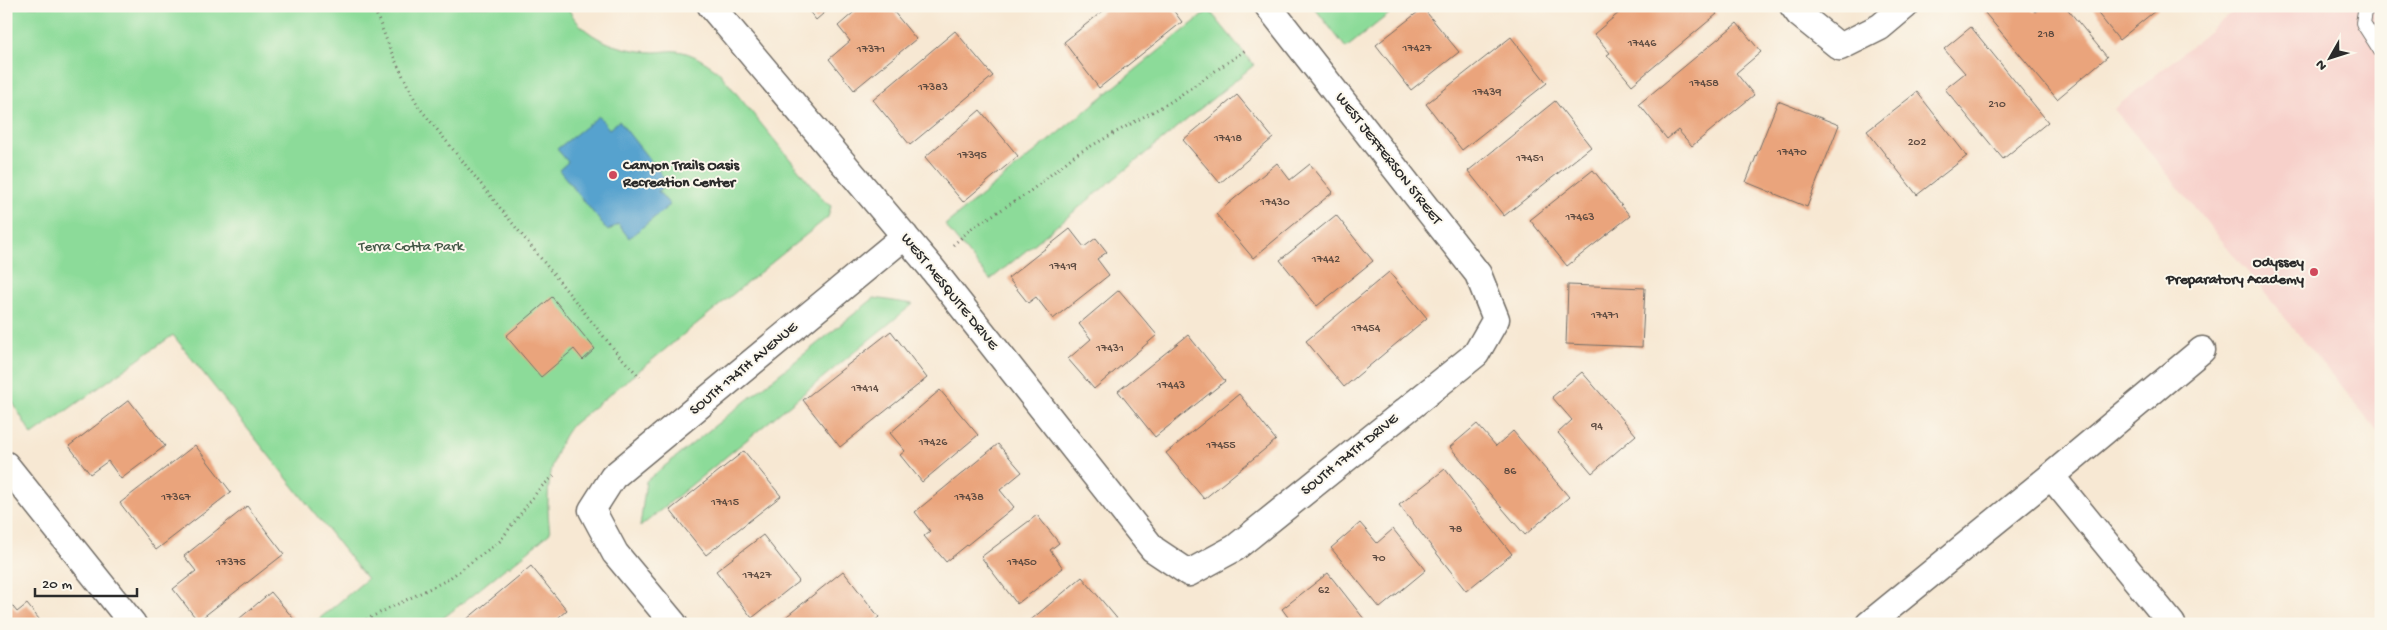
<svg xmlns="http://www.w3.org/2000/svg" width="2387" height="630" font-family="'Gochi Hand',sans-serif">
	<rect width="100%" height="100%" fill="#fbf7ec"/>
	<filter id="ink" filterUnits="userSpaceOnUse"><feTurbulence type="fractalNoise" baseFrequency=".02" numOctaves="2"/><feDisplacementMap in="SourceGraphic" scale="10" xChannelSelector="R" yChannelSelector="G"/><feConvolveMatrix kernelMatrix="1 2 1 2 8 2 1 2 1" color-interpolation-filters="sRGB"/></filter>
	<filter id="wash" filterUnits="userSpaceOnUse"><feTurbulence type="fractalNoise" baseFrequency=".0096" numOctaves="4" result="noise"/><feDisplacementMap in="SourceGraphic" scale="20" xChannelSelector="R" yChannelSelector="G"/><feGaussianBlur stdDeviation="1.12" result="paint"/><feColorMatrix in="noise" values="0 0 0 0 0 0 0 0 0 0 0 0 0 0 0 0 0 1.4 0 .05"/><feComposite in="paint" operator="in"/></filter>
	<g filter="url(#wash)">
		<rect width="100%" height="100%" fill="#f7e8d3"/>
		<!-- built -->
		<path fill="#f7d0ca" d="M2240 6H2381V435L2114 109Z"/>
		<!-- green -->
		<path fill="#8cdb99" stroke="#5c8362" d="M6 6H567C582 39 621 51 654 52 662 52 670 50 677 51 693 53 705 62 718 71L825 202 831 206 828 217 572 425C548 456 545 496 550 533L509 567 508 566 436 624H313L367 579 173 335 32 435 6 391Z
			M1313 6H1399L1346 48Z
			M1209 10 1254 65 990 280 945 225Z
			M874 298 913 304 640 527 646 481Z"/>
		<!-- water -->
		<path fill="#56a2ce" stroke="#40667c" d="M599 116 609 129 619 121 668 183 658 191 670 205 629 238 618 224 608 231 559 170 568 162 557 149Z"/>
		<g id="blocks">
			<!-- building -->
			<path fill="#eaa47b" d="M805 6H832L816 20Z
				M861 6H889L916 39 854 90 829 59 850 41 838 26Z
				M1109 6H1170L1182 22 1099 88 1064 42Z
				M1627 6H1710L1717 14 1632 85 1607 55 1610 53 1594 34Z
				M1992 6H2030L2035 12 2042 6H2065L2107 57 2057 99 1985 13Z
				M2092 6H2161L2119 40Z
				M1423 8 1459 52 1411 90 1376 45Z
				M1737 23 1761 52 1736 73 1754 95 1692 146 1678 130 1667 139 1639 104Z
				M1971 27 2048 122 2003 159 1945 89 1965 73 1944 49Z
				M955 31 993 76 910 145 873 100Z
				M1511 37 1547 83 1462 150 1426 104Z
				M1917 92 1967 156 1917 195 1867 131Z
				M1237 95 1273 138 1220 183 1183 140Z
				M1555 101 1591 147 1504 216 1468 171Z
				M1778 101 1839 125 1807 207 1746 182Z
				M980 110 1018 156 963 202 925 157Z
				M1277 163 1290 180 1310 164 1333 192 1253 258 1216 214Z
				M1593 170 1630 216 1567 266 1530 220Z
				M1336 215 1373 261 1317 306 1280 260Z
				M1070 229 1084 247 1096 238 1107 252 1097 259 1109 275 1053 319 1036 297 1028 303 1008 278Z
				M1389 272 1427 318 1344 387 1306 341Z
				M1568 285 1645 288 1642 347 1566 344Z
				M1119 290 1157 335 1094 389 1068 359 1091 339 1079 324Z
				M552 297 595 349 583 360 574 349 541 377 506 336Z
				M891 331 927 378 840 447 803 400Z
				M1188 335 1225 381 1155 437 1118 391Z
				M1582 372 1636 435 1592 473 1558 433 1572 420 1552 397Z
				M940 390 978 435 922 482 900 455 905 451 890 433Z
				M1239 394 1276 440 1204 499 1166 453Z
				M129 400 165 446 121 479 108 461 90 474 69 446Z
				M1477 424 1496 446 1513 431 1569 497 1525 535 1450 447Z
				M998 444 1022 472 1000 490 1014 507 946 562 924 536 930 531 915 512Z
				M195 445 231 492 156 550 120 503Z
				M744 451 781 496 706 555 670 510Z
				M1445 469 1512 554 1466 591 1399 505Z
				M247 506 284 554 198 621 173 589 196 571 184 556Z
				M1037 515 1059 543 1050 550 1063 568 1017 604 981 557Z
				M1360 523 1377 543 1393 529 1426 570 1380 608 1331 548Z
				M763 535 799 581 752 618 716 571Z
				M531 566 567 610 551 624H461Z
				M843 571 879 617 871 624H777Z
				M1328 573 1368 624H1293L1282 609Z
				M1082 577 1120 622 1026 624Z
				M271 592 298 624H233Z
				M6 598 17 612 27 604 43 624H6Z"/>
		</g>
	</g>
	<g filter="url(#ink)">
		<use href="#blocks" fill-opacity="0" stroke="#726d66" stroke-width="1"/>
		<g fill="none" stroke-linecap="round" stroke-linejoin="round">
			<!-- service casing -->
			<g stroke="#726d66" stroke-width="16">
				<path id="service" d="M2366 6 2363 23 2381 51"/>
			</g>
			<!-- minor casing -->
			<g stroke="#726d66" stroke-width="29">
				<path id="minor" d="M711 6 930 266 1153 549 1189 573 1235 548 1476 354 1496 319 1478 274 1268 6
					M1793 6 1799 14 1840 47 1880 27 1905 6
					M6 465 133 624
					M674 624 615 553 592 510 613 477 905 236
					M1869 624 2051 476
					M2172 624 2051 476 2202 350"/>
			</g>
			<!-- path -->
			<path stroke="#726d66" stroke-width="3" stroke-dasharray="1 4" stroke-linecap="butt" d="M373 6 393 56 418 106 617 353 640 377
				M953 245 972 228 1028 193 1075 155 1172 101 1247 49
				M357 624 447 580 500 541 540 488 555 475"/>
			<!-- service -->
			<use href="#service" stroke="#fff" stroke-width="14"/>
			<!-- minor -->
			<use href="#minor" stroke="#fff" stroke-width="26"/>
		</g>
	</g>
	<!-- markers -->
	<g fill="#d1495b" stroke="#fbf7ec" stroke-width="2">
		<circle cx="613" cy="175" r="5"/>
		<circle cx="2314" cy="272" r="5"/>
	</g>
	<g text-anchor="middle" dominant-baseline="central" stroke-width="4" stroke-linejoin="round" paint-order="stroke">
		<!-- number labels -->
		<g font-size="12" fill="#5b493f">
			<text x="2046" y="35">218</text>
			<text x="1642" y="44">17446</text>
			<text x="1417" y="49">17427</text>
			<text x="871" y="50">17371</text>
			<text x="1704" y="84">17458</text>
			<text x="933" y="88">17383</text>
			<text x="1487" y="93">17439</text>
			<text x="1997" y="105">210</text>
			<text x="1228" y="139">17418</text>
			<text x="1917" y="143">202</text>
			<text x="1792" y="153">17470</text>
			<text x="972" y="156">17395</text>
			<text x="1530" y="159">17451</text>
			<text x="1275" y="203">17430</text>
			<text x="1580" y="218">17463</text>
			<text x="1326" y="260">17442</text>
			<text x="1063" y="267">17419</text>
			<text x="1605" y="316">17471</text>
			<text x="1366" y="329">17454</text>
			<text x="1110" y="349">17431</text>
			<text x="1171" y="386">17443</text>
			<text x="865" y="389">17414</text>
			<text x="1597" y="427">94</text>
			<text x="933" y="443">17426</text>
			<text x="1221" y="446">17455</text>
			<text x="1510" y="472">86</text>
			<text x="176" y="498">17367</text>
			<text x="969" y="498">17438</text>
			<text x="725" y="503">17415</text>
			<text x="1456" y="530">78</text>
			<text x="1379" y="559">70</text>
			<text x="231" y="563">17375</text>
			<text x="1022" y="563">17450</text>
			<text x="757" y="576">17427</text>
			<text x="1324" y="591">62</text>
		</g>
		<!-- street labels -->
		<g font-size="15" fill="#2b2b2b" stroke="#fbf7ec">
			<text transform="translate(1388 159) rotate(52)">WEST JEFFERSON STREET</text>
			<text transform="translate(949 292) rotate(51)">WEST MESQUITE DRIVE</text>
			<text transform="translate(744 369) rotate(-40)">SOUTH 174TH AVENUE</text>
			<text transform="translate(1350 455) rotate(-39)">SOUTH 174TH DRIVE</text>
		</g>
		<!-- poi labels -->
		<g font-size="15" font-weight="bold" fill="#2b2b2b" stroke="#fbf7ec" text-anchor="start">
			<text x="623" y="166">Canyon Trails Oasis<tspan x="623" dy="17">Recreation Center</tspan></text>
			<text x="2304" y="263" text-anchor="end">Odyssey<tspan x="2304" dy="17">Preparatory Academy</tspan></text>
		</g>
		<!-- park labels -->
		<g font-size="15" fill="#435746" stroke="#fbf7ec">
			<text x="411" y="247">Terra Cotta Park</text>
		</g>
	</g>
	<!-- margin -->
	<rect width="2387" height="630" fill="none" stroke="#fbf7ec" stroke-width="25"/>
	<!-- north arrow -->
	<g transform="translate(2330 58) rotate(231)" stroke="#fbf7ec" stroke-width="4" paint-order="stroke">
	<path d="M0-4L9 19L0 12L-9 19Z" fill="#2b2b2b"/>
	<text y="-8" font-size="14" font-weight="bold" text-anchor="middle" fill="#2b2b2b">N</text>
	</g>
	<!-- scale -->
	<path d="M35 588v8h102v-8" fill="none" stroke="#2b2b2b" stroke-width="2.5"/>
	<text x="42" y="588" font-size="15" fill="#2b2b2b" stroke="#fbf7ec" stroke-width="4" paint-order="stroke">20 m</text>
</svg>
